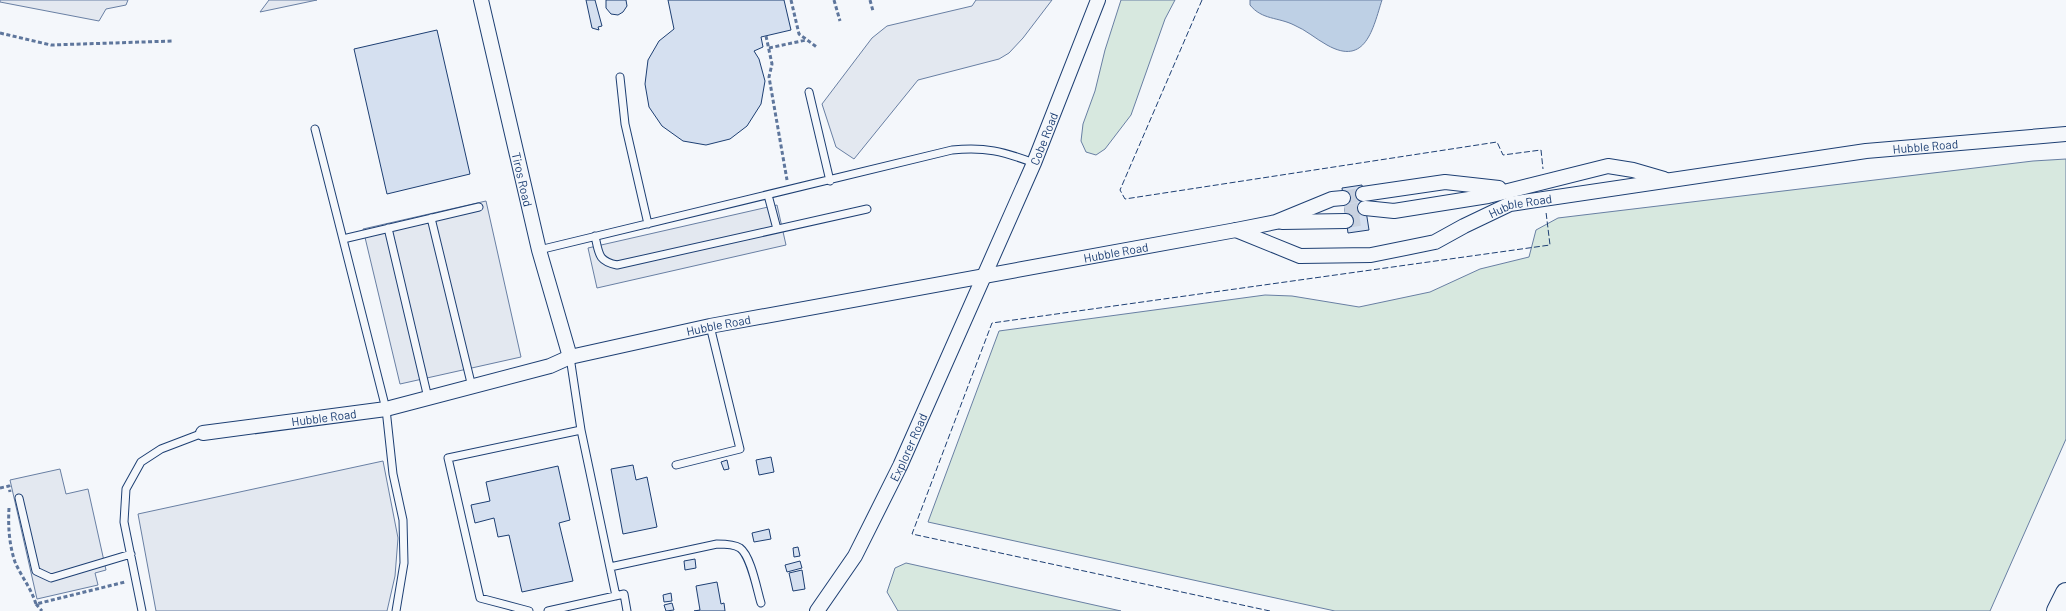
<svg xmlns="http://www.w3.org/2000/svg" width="2066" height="611" font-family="Barlow,sans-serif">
	<rect width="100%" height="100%" fill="#f4f7fb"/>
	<!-- green -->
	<path fill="#d7e8df" stroke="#687fa3" d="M1121 0H1175L1165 19 1131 115 1105 149 1096 155 1086 152 1081 141 1083 124 1095 91 1105 50Z
		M2066 159V439L1990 611H1335L928 522 999 331 1265 295 1292 296 1359 307 1430 292 1480 269 1529 257 1536 230 1558 218 2033 161Z
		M906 563 1121 611H898L887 592 895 568Z"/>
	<!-- parking -->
	<path fill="#e3e8f0" stroke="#687fa3" d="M0 0H128L126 5 106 9 99 21 0 2Z
		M269 0H317L260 12Z
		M976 0H1052L1023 38 1009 53 999 59 918 80 854 159 836 147 822 104 872 38 887 26 972 6Z
		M486 201 521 357 400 384 363 229Z
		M777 205 786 245 597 288 588 248Z
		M383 461 398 538 395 576 387 611H156L138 514Z
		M60 469 66 494 88 489 106 570 95 573 98 585 37 599 10 480Z"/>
	<!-- water -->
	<path fill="#bed0e5" stroke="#687fa3" d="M1250 0H1382C1373 28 1366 67 1327 45 1316 39 1306 30 1294 25 1278 17 1262 20 1250 5Z"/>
	<!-- building -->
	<path fill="#d5e0f0" stroke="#1d3f73" d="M586 0H595L602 26 598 27 599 30 592 28Z
		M606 0H626L627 6 623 12 618 15 611 14 606 8Z
		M668 0H784L791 30 761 37 763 47 754 51 759 59 765 81 761 104 747 126 730 139 706 145 683 141 662 126 649 107 645 84 648 60 659 41 674 29Z
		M437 30 470 174 387 194 354 49Z
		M1362 185 1369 230 1348 233 1342 188Z
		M771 457 774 472 759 475 756 460Z
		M727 460 729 469 724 470 721 462Z
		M633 465 636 480 647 477 657 527 623 534 611 469Z
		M558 466 570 520 559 523 573 581 522 592 509 535 498 537 494 518 475 523 471 505 490 501 486 482Z
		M769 529 771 539 754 542 752 533Z
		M798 547 800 556 794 557 793 548Z
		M695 559 696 568 685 570 684 561Z
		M800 561 802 568 787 572 785 565Z
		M802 570 805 589 793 591 789 573Z
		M717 582 721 604 724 603 725 611H694L700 610 696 586Z
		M671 593 672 601 664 602 663 595Z
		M672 603 674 610 666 611 664 605Z"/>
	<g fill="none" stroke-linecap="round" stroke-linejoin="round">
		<!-- street-tunnel -->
		<path stroke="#c9d2e0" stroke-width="14" stroke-dasharray="14 7" stroke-linecap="butt" d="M1343 198 1363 194
			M1345 212 1365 208
			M1346 221 1366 218"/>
		<!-- lane casing -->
		<g stroke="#1d3f73" stroke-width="9">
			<path id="lane" d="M620 77 625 124 648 224
				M809 92 830 181
				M315 129 386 409 393 474 403 520 404 563 396 611
				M768 195 777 229
				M431 218 472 387
				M388 228 428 398
				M595 236C599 254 598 261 617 265L867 209
				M343 239 479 207
				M539 250 952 150C986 147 1002 151 1034 163
				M570 357 581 430 616 596
				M676 465 740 449 710 326
				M19 498 36 571 51 578 131 554
				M610 567 717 544C724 544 734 544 740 548 751 556 757 590 761 603
				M142 611 124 522 126 489 141 462 161 449 203 433
				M529 611 480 598 448 458 581 430
				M548 611 624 594 627 611"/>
		</g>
		<!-- street casing -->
		<g stroke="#1d3f73" stroke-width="16">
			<g id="street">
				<path id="s1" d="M481 0 539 250 570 357"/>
				<path d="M1363 194 1445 182 1499 188"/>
				<path d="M1365 208 1394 211 1488 196 1608 166 1633 170 1664 179"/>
				<path d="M1282 222 1346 221"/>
				<path id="s2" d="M1236 230 1300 256 1371 255 1435 242 1464 226 1510 204 1866 151 2066 134"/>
				<path id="s3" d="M203 433 386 409 550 366 570 357 710 326 1236 230 1276 222 1332 199 1343 198"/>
				<path id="s4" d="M817 611 855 556 900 466 1034 163 1098 0"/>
			</g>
		</g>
		<!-- secondary casing -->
		<g stroke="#1d3f73" stroke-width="22">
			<path id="secondary" d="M2057 611 2066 593"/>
		</g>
		<!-- path -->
		<path stroke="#5e769c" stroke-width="3" stroke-dasharray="4 2.5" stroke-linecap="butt" d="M791 0 799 34 818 48
			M834 0 840 21
			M870 0 873 11
			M0 33 51 45 173 41
			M766 36 772 64 769 77 787 180
			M769 48 806 40
			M0 488 9 486 10 492
			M9 508C8 526 9 544 15 562 21 576 31 588 36 604L125 582
			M36 604 42 611"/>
		<!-- lane -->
		<use href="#lane" stroke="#f4f7fb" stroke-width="7"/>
		<!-- street -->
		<use href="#street" stroke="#f4f7fb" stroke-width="14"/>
		<!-- secondary -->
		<use href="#secondary" stroke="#f4f7fb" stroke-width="20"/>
		<!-- fence -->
		<path stroke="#1d3f73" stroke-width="1" stroke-dasharray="6 2.5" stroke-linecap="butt" d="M1202 0 1120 190 1125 199 1497 142 1503 155 1541 150 1543 169
			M1270 611 912 534 992 323 1550 245 1546 212"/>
	</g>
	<g text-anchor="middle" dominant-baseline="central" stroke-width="4" stroke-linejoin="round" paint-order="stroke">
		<!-- street labels -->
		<g font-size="12" fill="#1d3f73" stroke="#f4f7fb">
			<text stroke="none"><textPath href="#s4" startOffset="525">Cobe Road</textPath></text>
			<text stroke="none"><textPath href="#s2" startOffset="709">Hubble Road</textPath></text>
			<text stroke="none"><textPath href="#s1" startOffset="184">Tiros Road</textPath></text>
			<text stroke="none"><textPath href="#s2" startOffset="299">Hubble Road</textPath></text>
			<text stroke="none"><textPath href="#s3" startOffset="932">Hubble Road</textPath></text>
			<text stroke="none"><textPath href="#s3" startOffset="528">Hubble Road</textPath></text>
			<text stroke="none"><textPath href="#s3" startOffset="122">Hubble Road</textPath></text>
			<text stroke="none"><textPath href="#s4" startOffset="188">Explorer Road</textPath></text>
		</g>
	</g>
</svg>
